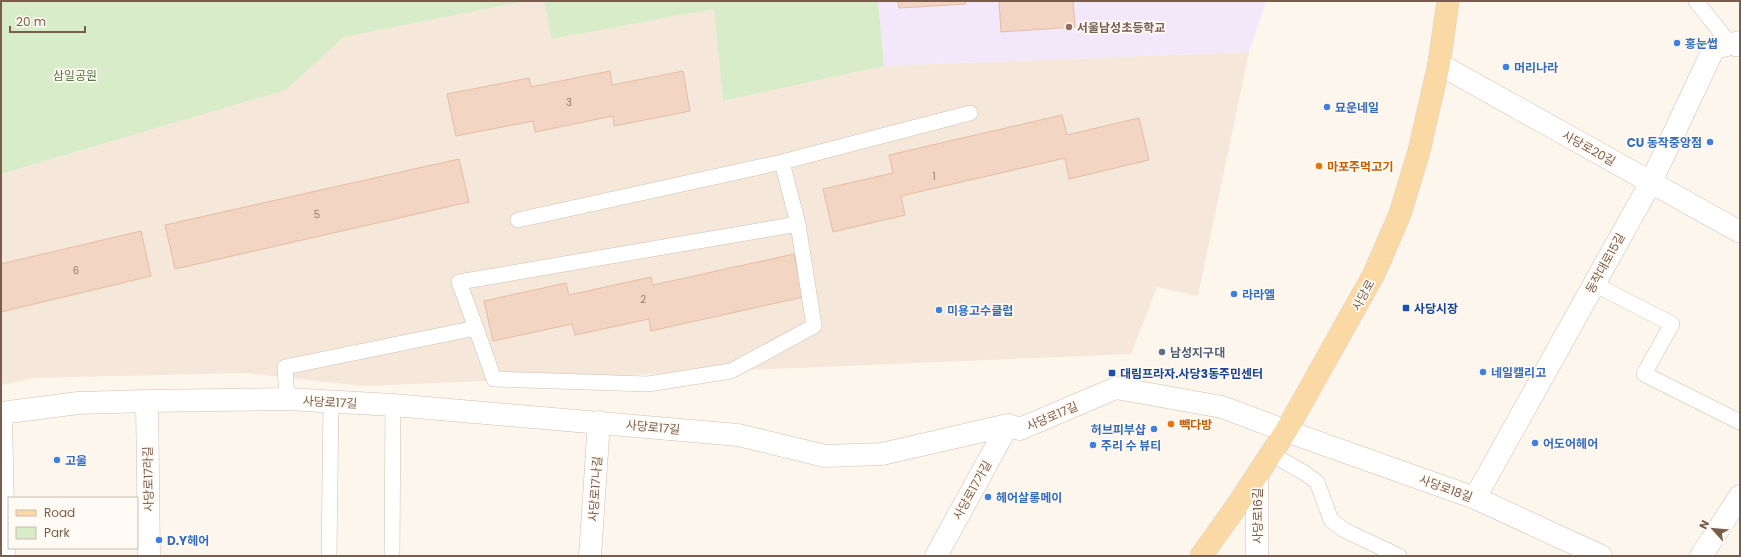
<svg xmlns="http://www.w3.org/2000/svg" width="1741" height="557" font-family="Poppins,'Noto Sans KR',sans-serif">
	<rect width="100%" height="100%" fill="#fdf6ec"/>
	<!-- residential -->
	<path fill="#f5e8da" d="M526 1H544L553 39 714 9 723 101 884 66 1249 52 1198 296 1157 287 1131 354 363 386 245 373 34 378 1 385V174L286 90 344 37Z"/>
	<!-- education -->
	<path fill="#f3e8fa" d="M878 1H1266L1249 52 884 66Z"/>
	<!-- green -->
	<path fill="#d8ecc9" d="M1 1H526L344 37 286 90 1 174Z
		M544 1H878L884 66 723 101 714 9 552 39Z"/>
	<!-- building -->
	<path fill="#f3d5c3" stroke="#e6bba3" d="M898 1H965L966 4 899 8Z
		M999 1H1073L1075 27 1001 32Z
		M610 71 612 85 683 71 690 111 614 126 613 116 535 132 533 121 456 136 447 94 529 78 531 87Z
		M1062 115 1067 135 1139 118 1149 160 1069 179 1065 158 901 196 905 215 833 232 823 189 893 173 889 155Z
		M459 159 469 202 175 269 165 225Z
		M141 231 151 276 1 312V264Z
		M794 254 803 297 651 331 649 319 575 335 572 324 493 341 484 301 566 283 569 295 651 277 653 285Z"/>
	<g fill="none" stroke-linecap="round" stroke-linejoin="round">
		<!-- lane casing -->
		<g stroke="#d1beb0" stroke-width="16">
			<path id="lane" d="M1696 1 1730 44 1736 49
				M782 162 970 113
				M518 220 782 162 798 224
				M1594 284 1672 324 1644 374 1740 422
				M287 399 285 367 476 328 494 379 648 384 731 371 814 326 798 224 459 282 476 328
				M1271 454 1303 472 1317 482 1331 520 1344 530 1399 556
				M329 556 331 403
				M392 556 393 405"/>
		</g>
		<!-- street casing -->
		<g stroke="#d1beb0" stroke-width="23">
			<path id="street" d="M1439 64 1740 232
				M147 401 149 556
				M1 413 78 403 147 401 287 399 393 405 738 435 825 456 882 454 1008 425 1020 429 1116 388 1222 407 1286 431 1475 498 1601 556
				M1 416 4 556
				M1475 498 1651 182 1714 48 1740 42
				M590 556 599 422
				M936 556 1008 425
				M1257 556V476
				M1701 556 1740 496"/>
		</g>
		<!-- primary casing -->
		<g stroke="#dad1cd" stroke-width="23">
			<path id="primary" d="M1201 556 1236 507 1286 431 1374 274 1400 214 1419 151 1439 64 1448 1"/>
		</g>
		<!-- lane -->
		<use href="#lane" stroke="#fff" stroke-width="15"/>
		<!-- street -->
		<use href="#street" stroke="#fff" stroke-width="22"/>
		<!-- primary -->
		<use href="#primary" stroke="#fbd9a5" stroke-width="22"/>
	</g>
	<!-- markers -->
	<circle fill="#8d6e63" stroke="#fffaf3" stroke-width="1.5" cx="1069" cy="27" r="4"/>
	<g fill="#3f7fe0" stroke="#fffaf3" stroke-width="1.5">
		<circle cx="1677" cy="43" r="4"/>
		<circle cx="1506" cy="67" r="4"/>
		<circle cx="1327" cy="107" r="4"/>
		<circle cx="1710" cy="142" r="4"/>
		<circle cx="1234" cy="294" r="4"/>
		<circle cx="939" cy="310" r="4"/>
		<circle cx="1483" cy="372" r="4"/>
		<circle cx="1154" cy="429" r="4"/>
		<circle cx="1535" cy="443" r="4"/>
		<circle cx="1093" cy="445" r="4"/>
		<circle cx="57" cy="460" r="4"/>
		<circle cx="988" cy="497" r="4"/>
		<circle cx="159" cy="540" r="4"/>
	</g>
	<g fill="#e8710a" stroke="#fffaf3" stroke-width="1.5">
		<circle cx="1319" cy="166" r="4"/>
		<circle cx="1171" cy="424" r="4"/>
	</g>
	<g fill="#1a4fb4" stroke="#fffaf3" stroke-width="1.5">
		<rect x="1402" y="304" width="8" height="8" rx="2"/>
		<rect x="1108" y="369" width="8" height="8" rx="2"/>
	</g>
	<circle fill="#5c6f8a" stroke="#fffaf3" stroke-width="1.5" cx="1162" cy="352" r="4"/>
	<g text-anchor="middle" dominant-baseline="central" stroke-width="3.5" stroke-linejoin="round" paint-order="stroke">
		<!-- number labels -->
		<g font-size="10" fill="#987a6a">
			<text x="569" y="102">3</text>
			<text x="934" y="176">1</text>
			<text x="317" y="214">5</text>
			<text x="76" y="270">6</text>
			<text x="643" y="299">2</text>
		</g>
		<!-- education labels -->
		<g font-size="12" font-weight="bold" fill="#785e54" stroke="#fffaf3" text-anchor="start">
			<text x="1077" y="27">서울남성초등학교</text>
		</g>
		<!-- shop labels -->
		<g font-size="12" font-weight="bold" fill="#366cbe" stroke="#fffaf3" text-anchor="start">
			<text x="1685" y="43">홍눈썹</text>
			<text x="1514" y="67">머리나라</text>
			<text x="1335" y="107">묘운네일</text>
			<text x="1702" y="142" text-anchor="end">CU 동작중앙점</text>
			<text x="1242" y="294">라라엘</text>
			<text x="947" y="310">미용고수클럽</text>
			<text x="1491" y="372">네일캘리고</text>
			<text x="1146" y="429" text-anchor="end">허브피부샵</text>
			<text x="1543" y="443">어도어헤어</text>
			<text x="1101" y="445">주리 수 뷰티</text>
			<text x="65" y="460">고울</text>
			<text x="996" y="497">헤어살롱메이</text>
			<text x="167" y="540">D.Y헤어</text>
		</g>
		<!-- park labels -->
		<g font-size="12" fill="#537a41" stroke="#fffaf3">
			<text x="75" y="75">삼일공원</text>
		</g>
		<!-- street labels -->
		<g font-size="12" fill="#7a5c4d" stroke="#fffaf3">
			<text transform="translate(1589 148) rotate(29)">사당로20길</text>
			<text transform="translate(1605 263) rotate(-61)">동작대로15길</text>
			<text transform="translate(1363 295) rotate(-61)">사당로</text>
			<text transform="translate(330 402) rotate(3)">사당로17길</text>
			<text transform="translate(1052 416) rotate(-23)">사당로17길</text>
			<text transform="translate(653 427) rotate(5)">사당로17길</text>
			<text transform="translate(148 479) rotate(-91)">사당로17라길</text>
			<text transform="translate(1446 488) rotate(20)">사당로18길</text>
			<text transform="translate(595 489) rotate(-86)">사당로17나길</text>
			<text transform="translate(972 490) rotate(-61)">사당로17가길</text>
			<text transform="translate(1257 516) rotate(-90)">사당로16길</text>
		</g>
		<!-- food labels -->
		<g font-size="12" font-weight="bold" fill="#c56008" stroke="#fffaf3" text-anchor="start">
			<text x="1327" y="166">마포주먹고기</text>
			<text x="1179" y="424">빽다방</text>
		</g>
		<!-- transit labels -->
		<g font-size="12" font-weight="bold" fill="#164399" stroke="#fffaf3" text-anchor="start">
			<text x="1414" y="308">사당시장</text>
			<text x="1120" y="373">대림프라자.사당3동주민센터</text>
		</g>
		<!-- service labels -->
		<g font-size="12" font-weight="bold" fill="#4e5e75" stroke="#fffaf3" text-anchor="start">
			<text x="1170" y="352">남성지구대</text>
		</g>
	</g>
	<!-- border -->
	<rect width="1741" height="557" fill="none" stroke="#7a5c4d" stroke-width="4"/>
	<!-- legend -->
	<rect x="8" y="497" width="130" height="52" fill="#fffaf3" stroke="#cabbb1"/>
	<rect x="16" y="510" width="20" height="6" fill="#fbd9a5" stroke="#cabbb1"/>
	<text x="44" y="517" font-size="12" fill="#7a5c4d">Road</text>
	<rect x="16" y="527" width="20" height="12" fill="#d8ecc9" stroke="#cabbb1"/>
	<text x="44" y="537" font-size="12" fill="#7a5c4d">Park</text>
	<!-- north arrow -->
	<g transform="translate(1713 529) rotate(297)" stroke="#fffaf3" stroke-width="3" paint-order="stroke">
	<path d="M0-3L7 15L0 10L-7 15Z" fill="#7a5c4d"/>
	<text y="-6" font-size="11" font-weight="bold" text-anchor="middle" fill="#7a5c4d">N</text>
	</g>
	<!-- scale -->
	<path d="M10 26v6h75v-6" fill="none" stroke="#7a5c4d" stroke-width="2"/>
	<text x="16" y="26" font-size="12" fill="#7a5c4d" stroke="#fffaf3" stroke-width="3" paint-order="stroke">20 m</text>
</svg>
